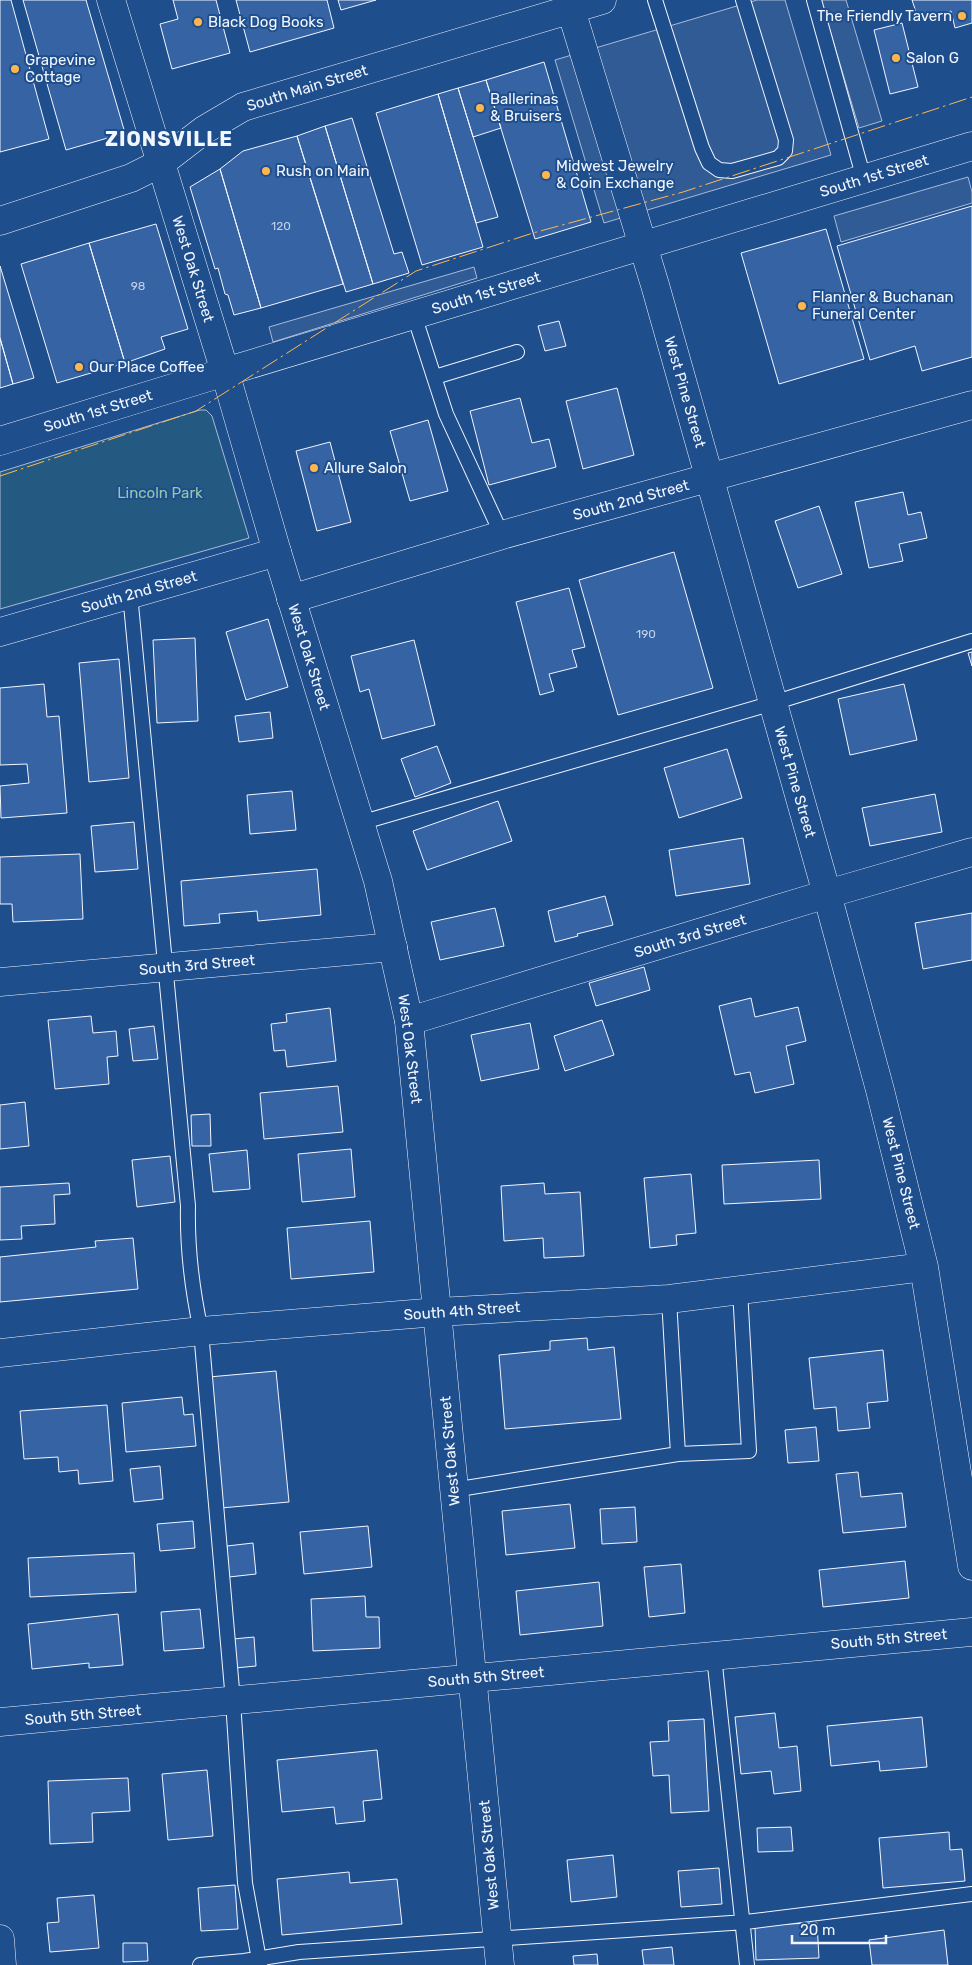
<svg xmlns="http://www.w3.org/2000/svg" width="972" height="1965" font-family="Rubik,sans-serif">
	<rect width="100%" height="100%" fill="#1f4e8c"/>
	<!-- green -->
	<path fill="#245a82" stroke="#a8bbd7" d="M200 410H206L212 416 249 538 0 609V472Z"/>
	<!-- parking -->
	<path fill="#305b95" stroke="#a8bbd7" d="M757 0H785L831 155 604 223 555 60Z
		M821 0H846L882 121 859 128Z
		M968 177 972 192V203L841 242 834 216Z
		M474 267 477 278 273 342 269 327Z"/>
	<!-- building -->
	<path fill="#3563a3" stroke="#f2f6ff" d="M0 0H11L49 139 0 152Z
		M23 0H86L125 133 66 150Z
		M173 0H216L230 53 172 69 160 24 178 19Z
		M236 0H327L334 28 250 52Z
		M338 0H376L341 10Z
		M912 0H972V23L955 28 951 11 919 21Z
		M902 23 918 87 890 94 874 30Z
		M544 62 591 222 535 239 486 80Z
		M486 80 501 128 473 137 458 88Z
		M458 88 498 217 476 223 438 94Z
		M438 94 483 247 422 265 376 113Z
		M352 118 394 254 402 252 409 273 373 284 325 126Z
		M325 126 373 284 346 292 297 136Z
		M297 136 343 284 261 308 220 169 243 151Z
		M220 169 261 308 234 315 228 295 225 294 218 268 215 269 190 187Z
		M972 206V357L922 371 915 346 870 360 837 246Z
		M156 224 188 329 161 337 165 349 125 363 89 243Z
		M826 229 864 359 779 384 741 253Z
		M89 243 125 363 57 383 21 264Z
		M0 266 34 378 13 384 0 338Z
		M559 321 566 346 545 351 538 326Z
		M0 338 13 384 0 388Z
		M617 388 634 455 583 469 566 401Z
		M520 398 532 443 549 439 556 467 489 485 470 411Z
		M428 420 448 491 410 501 390 431Z
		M330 442 351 522 317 531 296 451Z
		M903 492 908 515 921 512 927 538 899 544 903 561 869 568 855 502Z
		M819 506 842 574 798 588 775 521Z
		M674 552 713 688 618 715 579 580Z
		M569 588 585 647 572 650 577 667 549 674 554 691 540 695 516 602Z
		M268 619 288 687 246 700 226 632Z
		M195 638 198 721 157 723 153 640Z
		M414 640 435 725 382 739 369 689 360 692 351 656Z
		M972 652V666L968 653Z
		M119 659 129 778 89 782 79 663Z
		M44 684 47 717 59 716 67 813 1 818 0 786 29 783 27 764 0 765V688Z
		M904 684 917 740 850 755 838 699Z
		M270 712 273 738 239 742 235 716Z
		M437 746 451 783 415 797 401 759Z
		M727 749 742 798 679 818 664 768Z
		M292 791 296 830 250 834 247 795Z
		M935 794 942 832 870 846 862 808Z
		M498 801 512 841 427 870 413 831Z
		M134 822 138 869 95 872 91 826Z
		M743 838 750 884 676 896 669 850Z
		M80 854 83 919 13 922 12 904H0V857Z
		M317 869 321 915 258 921 257 911 219 914 220 923 184 926 181 881Z
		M605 896 613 925 577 934 578 936 555 942 548 911Z
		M495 908 504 946 440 960 431 922Z
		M972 913V960L923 969 915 923Z
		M644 967 650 990 596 1006 589 983Z
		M751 998 755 1017 798 1007 806 1041 786 1046 794 1084 755 1093 750 1072 735 1075 719 1006Z
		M330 1008 336 1061 287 1067 285 1050 274 1051 271 1024 287 1022 286 1014Z
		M91 1016 93 1033 116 1031 118 1056 107 1057 109 1084 55 1089 48 1020Z
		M602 1020 614 1055 565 1071 554 1036Z
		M530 1023 539 1069 481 1081 471 1035Z
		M154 1026 158 1059 133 1061 129 1029Z
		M338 1086 343 1132 264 1139 260 1093Z
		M25 1102 29 1146 0 1149V1105Z
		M210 1114 211 1146H192L191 1115Z
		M351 1149 355 1197 302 1202 298 1154Z
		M247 1150 250 1189 213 1192 209 1154Z
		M170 1156 175 1202 137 1207 132 1160Z
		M819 1160 821 1199 724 1204 722 1165Z
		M691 1174 696 1233 676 1235 677 1245 650 1248 644 1178Z
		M69 1183 70 1194 54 1195 55 1224 21 1226 22 1239 0 1240V1187Z
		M544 1183 545 1194 580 1192 584 1256 544 1258 543 1238 504 1241 501 1186Z
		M370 1221 374 1272 291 1279 287 1228Z
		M133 1238 138 1289 0 1302V1257L96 1247 95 1241Z
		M587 1338 588 1350 614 1347 621 1419 505 1429 499 1355 550 1350V1341Z
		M883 1350 888 1401 867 1403 870 1428 838 1431 836 1407 814 1409 809 1358Z
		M276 1371 289 1502 221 1508 209 1377Z
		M182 1397 184 1415 193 1414 196 1446 126 1452 122 1403Z
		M107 1405 113 1481 79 1484 78 1470 59 1472 58 1457 24 1459 20 1411Z
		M816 1427 819 1461 788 1463 785 1430Z
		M160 1466 163 1499 134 1502 130 1469Z
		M858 1472 861 1497 902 1493 906 1527 843 1533 836 1474Z
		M570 1504 575 1548 506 1555 502 1511Z
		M635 1507 637 1542 602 1544 600 1509Z
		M193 1521 195 1548 160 1551 157 1524Z
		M368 1526 372 1567 304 1574 300 1532Z
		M253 1543 256 1574 229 1577 227 1546Z
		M134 1553 136 1592 30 1597 28 1558Z
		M905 1561 909 1598 823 1607 819 1570Z
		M681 1564 685 1613 649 1617 644 1567Z
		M599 1582 603 1626 520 1635 516 1591Z
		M365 1596 366 1617H379L380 1648 313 1651 311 1599Z
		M200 1609 204 1648 164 1651 161 1612Z
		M118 1614 123 1665 89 1668V1663L32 1669 28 1624Z
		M254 1637 256 1666 235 1668 233 1639Z
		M775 1713 779 1748 797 1746 801 1791 774 1794 771 1771 741 1774 735 1717Z
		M922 1717 927 1767 880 1771 879 1761 831 1766 827 1726Z
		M704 1719 709 1811 671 1813 669 1775 653 1776 650 1742 669 1741 668 1721Z
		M377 1750 382 1799 363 1801 365 1821 336 1824 334 1807 282 1812 277 1760Z
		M207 1770 213 1836 168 1840 162 1774Z
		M128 1778 130 1811 92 1813 93 1842 50 1844 48 1781Z
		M791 1827 793 1851 758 1852 757 1828Z
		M949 1832 950 1850 962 1849 965 1881 883 1888 879 1838Z
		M613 1855 617 1897 571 1902 567 1860Z
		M719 1868 722 1904 681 1907 678 1871Z
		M349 1872 350 1883 397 1879 402 1924 282 1935 277 1879Z
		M235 1885 238 1929 201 1931 198 1888Z
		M94 1895 99 1948 50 1952 47 1923 59 1922 57 1898Z
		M817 1923 819 1958 756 1960 755 1925Z
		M944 1930 948 1965H872L869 1940Z
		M123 1943H147L148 1961 123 1962Z
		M672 1947 674 1965H644L642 1950Z
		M597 1954 598 1965H574L573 1956Z"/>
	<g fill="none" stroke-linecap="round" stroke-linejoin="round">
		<!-- service casing -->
		<g stroke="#f2f6ff" stroke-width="16">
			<path id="service" d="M655 0 702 148 709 163 719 170 732 171 778 158 785 151 786 140 743 0
				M814 0 864 179
				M414 315 446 414 502 535
				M435 377 517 352
				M130 594 188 1206C187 1248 192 1289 201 1331L233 1701 245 1883 260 1965
				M360 823 773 703 972 641
				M669 1299 678 1454 749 1451 740 1290
				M453 1490 678 1454
				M714 1656 747 1965
				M200 1965 244 1961 299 1952 746 1922 972 1894"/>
		</g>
		<!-- minor casing -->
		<g stroke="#f2f6ff" stroke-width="29">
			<path id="minor" d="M111 0 225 372
				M568 0 655 285 827 894 880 1090 924 1267 972 1566
				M0 221 131 178 161 163 204 130 243 107 602 0
				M291 599 502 535 972 405
				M0 632 277 552
				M0 982 393 947
				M409 1021 827 894 972 852
				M0 1353 201 1331 438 1312 669 1299 924 1267
				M0 1722 972 1632
				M0 1939 2 1965"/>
		</g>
		<!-- tertiary casing -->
		<g stroke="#f2f6ff" stroke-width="29">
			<path id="tertiary" d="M0 441 225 372"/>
		</g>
		<!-- secondary casing -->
		<g stroke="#f2f6ff" stroke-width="29">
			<path id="secondary" d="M500 1965 409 1021 378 881 277 552 225 372 972 146"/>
		</g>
		<!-- service -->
		<use href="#service" stroke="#1f4e8c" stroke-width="14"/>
		<!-- minor -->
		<use href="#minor" stroke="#1f4e8c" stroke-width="28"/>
		<!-- tertiary -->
		<use href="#tertiary" stroke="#1f4e8c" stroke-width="28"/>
		<!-- secondary -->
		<use href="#secondary" stroke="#1f4e8c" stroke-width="28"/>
		<!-- power -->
		<path stroke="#ffb74d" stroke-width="1" stroke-dasharray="18 4 2.5 4" stroke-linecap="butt" d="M0 476 196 411 416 271 533 233 683 192 972 97"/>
	</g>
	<!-- markers -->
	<g fill="#ffb74d" stroke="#1f4e8c" stroke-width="2">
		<circle cx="962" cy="16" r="5"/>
		<circle cx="198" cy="22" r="5"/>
		<circle cx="896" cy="58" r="5"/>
		<circle cx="15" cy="69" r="5"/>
		<circle cx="480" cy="108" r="5"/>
		<circle cx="266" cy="171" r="5"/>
		<circle cx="546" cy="175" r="5"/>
		<circle cx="802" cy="306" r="5"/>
		<circle cx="79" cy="367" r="5"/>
		<circle cx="314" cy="468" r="5"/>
	</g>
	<g text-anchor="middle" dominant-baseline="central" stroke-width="4" stroke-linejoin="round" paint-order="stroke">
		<!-- number labels -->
		<g font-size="12" fill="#c3d1e8">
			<text x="281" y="226">120</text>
			<text x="138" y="286">98</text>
			<text x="646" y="634">190</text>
		</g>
		<!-- poi labels -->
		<g font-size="15" fill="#f2f6ff" stroke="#1f4e8c" text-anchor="start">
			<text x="952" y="16" text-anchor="end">The Friendly Tavern</text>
			<text x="208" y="22">Black Dog Books</text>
			<text x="906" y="58">Salon G</text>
			<text x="25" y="60">Grapevine<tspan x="25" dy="17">Cottage</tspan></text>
			<text x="490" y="99">Ballerinas<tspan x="490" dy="17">&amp; Bruisers</tspan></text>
			<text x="556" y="166">Midwest Jewelry<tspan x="556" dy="17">&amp; Coin Exchange</tspan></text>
			<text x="276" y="171">Rush on Main</text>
			<text x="812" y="297">Flanner &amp; Buchanan<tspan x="812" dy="17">Funeral Center</tspan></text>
			<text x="89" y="367">Our Place Coffee</text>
			<text x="324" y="468">Allure Salon</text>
		</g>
		<!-- street labels -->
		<g font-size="15" fill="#f2f6ff" stroke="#1f4e8c">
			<text transform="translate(307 88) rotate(-17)">South Main Street</text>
			<text transform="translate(874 176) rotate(-17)">South 1st Street</text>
			<text transform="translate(193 269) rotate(73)">West Oak Street</text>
			<text transform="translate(486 293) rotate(-17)">South 1st Street</text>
			<text transform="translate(685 392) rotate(74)">West Pine Street</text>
			<text transform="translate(98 411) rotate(-17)">South 1st Street</text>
			<text transform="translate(631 500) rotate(-15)">South 2nd Street</text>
			<text transform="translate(139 592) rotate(-16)">South 2nd Street</text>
			<text transform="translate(309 657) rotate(73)">West Oak Street</text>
			<text transform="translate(795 782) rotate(74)">West Pine Street</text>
			<text transform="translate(690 936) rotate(-17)">South 3rd Street</text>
			<text transform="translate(197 965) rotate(-5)">South 3rd Street</text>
			<text transform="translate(410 1049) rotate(83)">West Oak Street</text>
			<text transform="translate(901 1173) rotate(76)">West Pine Street</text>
			<text transform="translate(462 1311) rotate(-4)">South 4th Street</text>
			<text transform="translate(450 1451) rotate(-95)">West Oak Street</text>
			<text transform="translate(889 1639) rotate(-5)">South 5th Street</text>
			<text transform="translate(486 1677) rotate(-5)">South 5th Street</text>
			<text transform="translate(83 1715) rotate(-5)">South 5th Street</text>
			<text transform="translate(489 1855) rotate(-95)">West Oak Street</text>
		</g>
		<!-- park labels -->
		<g font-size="15" fill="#97c8a6" stroke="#1f4e8c">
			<text x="160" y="493">Lincoln Park</text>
		</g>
		<!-- district labels -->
		<g font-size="20" font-weight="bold" letter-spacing="1" fill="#f2f6ff" stroke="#1f4e8c">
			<text x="169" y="139">ZIONSVILLE</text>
		</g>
	</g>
	<!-- scale -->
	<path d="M792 1935v8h94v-8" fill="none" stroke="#f2f6ff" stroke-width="2.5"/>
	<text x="800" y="1935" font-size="15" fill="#f2f6ff" stroke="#1f4e8c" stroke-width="4" paint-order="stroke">20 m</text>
</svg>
